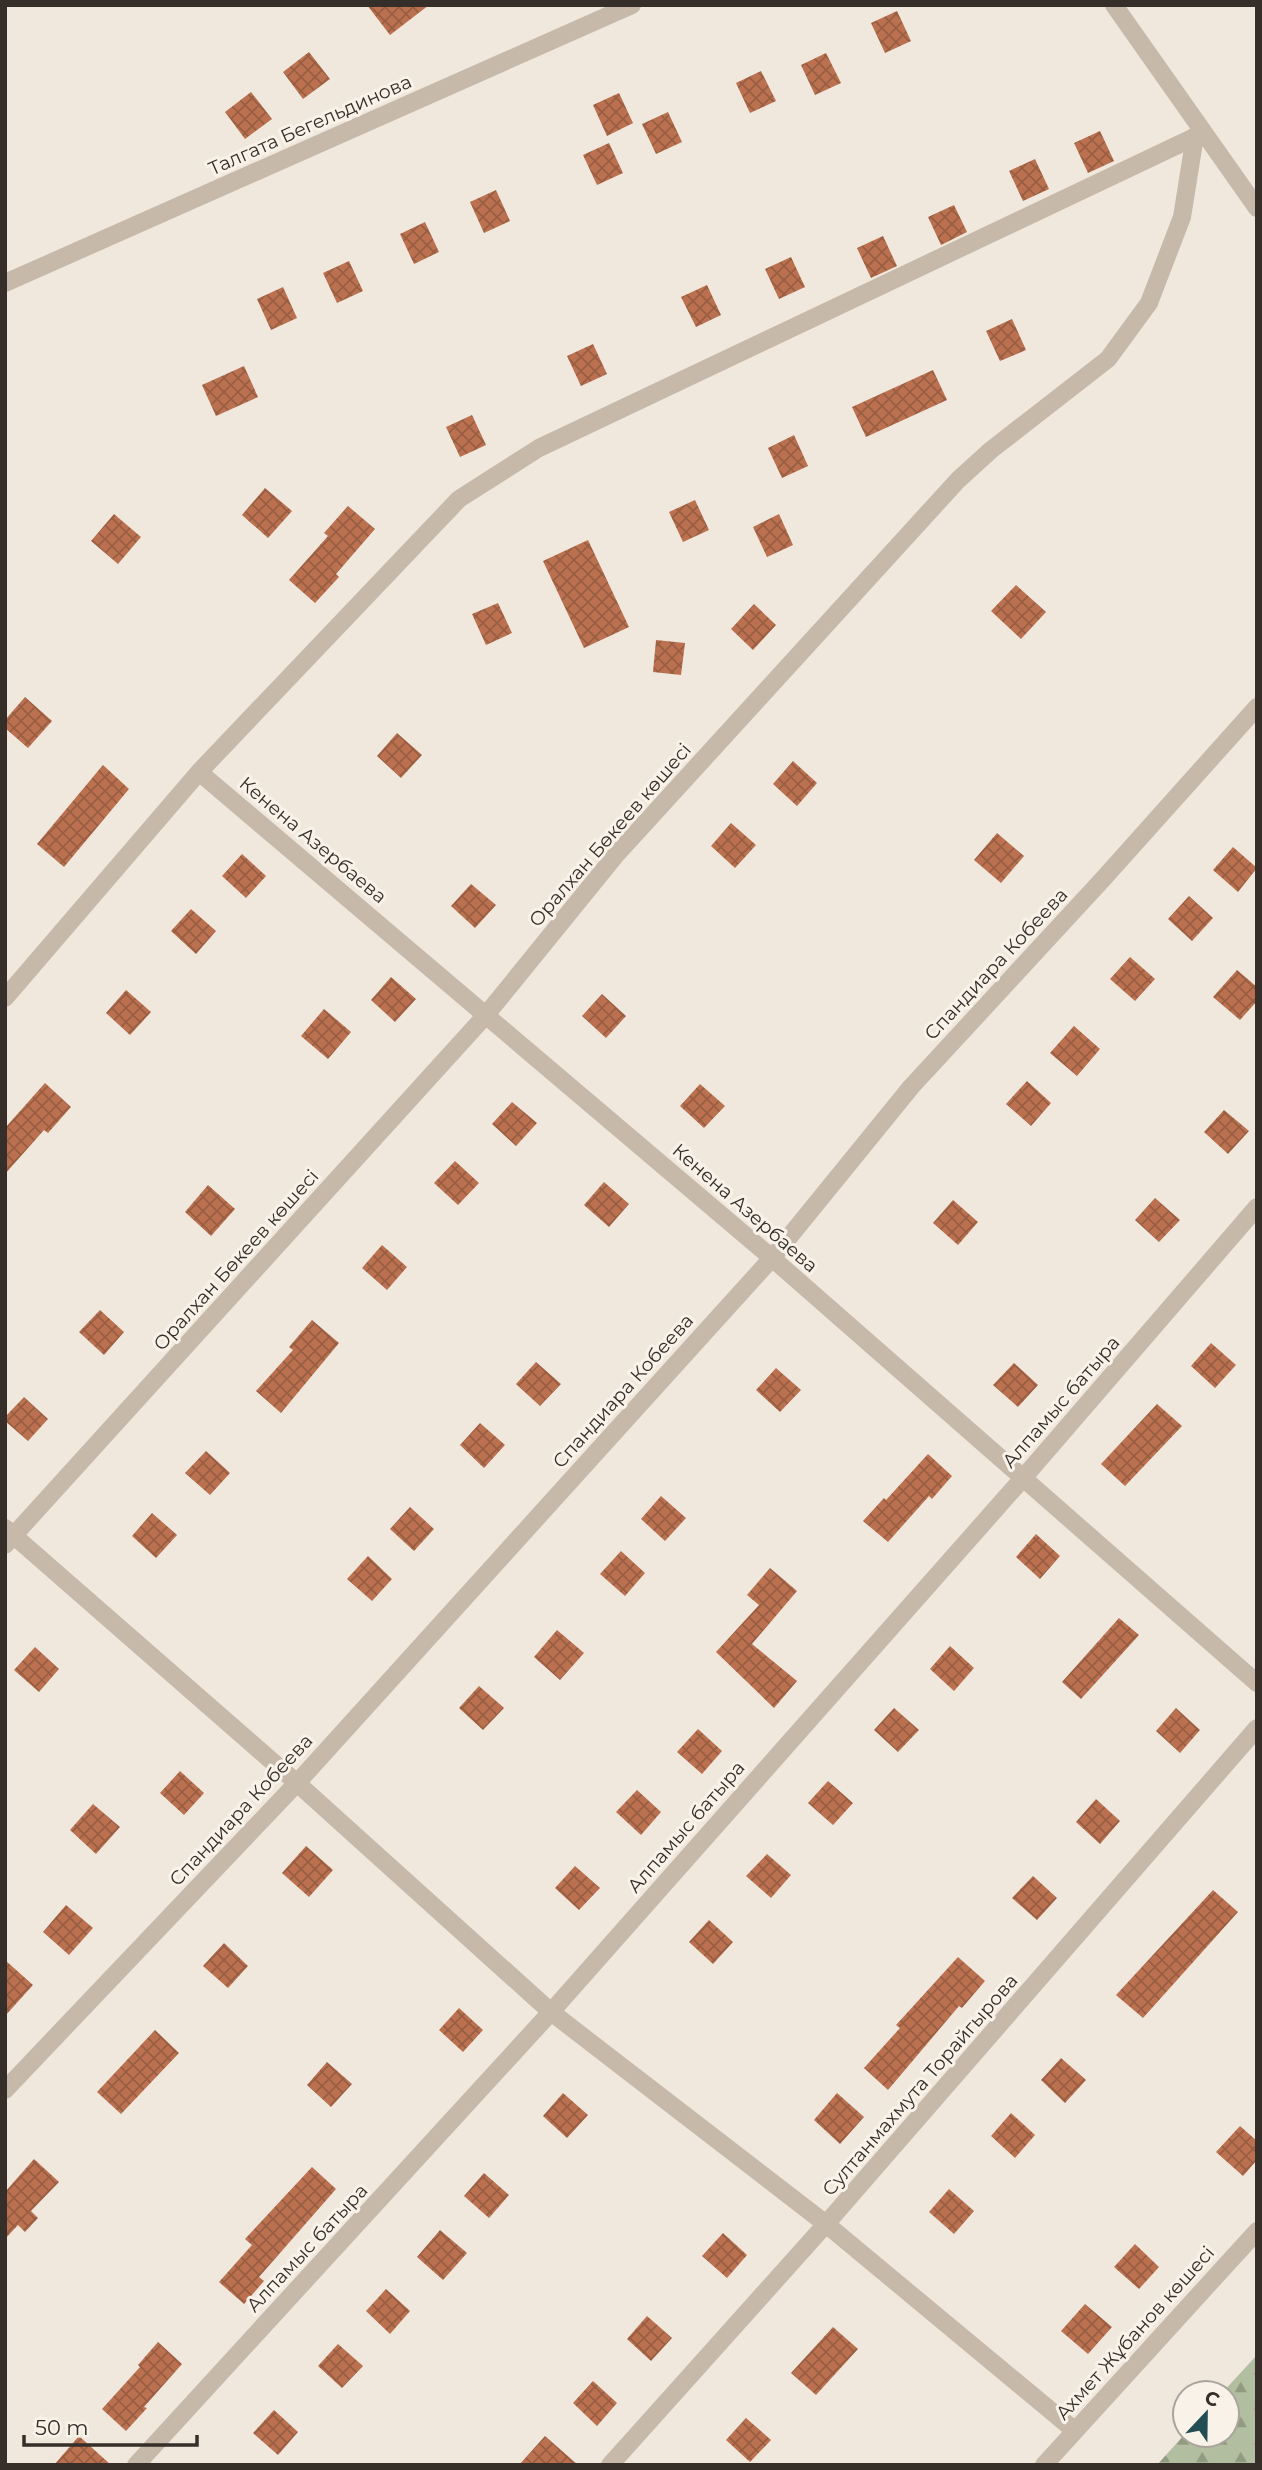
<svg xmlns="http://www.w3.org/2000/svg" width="1262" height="2470" font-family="Montserrat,sans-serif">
	<defs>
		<pattern id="forest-firs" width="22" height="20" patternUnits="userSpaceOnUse" patternTransform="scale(1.75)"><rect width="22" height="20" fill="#b1be9f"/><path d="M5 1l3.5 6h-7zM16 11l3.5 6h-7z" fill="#919b82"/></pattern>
		<pattern id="building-cross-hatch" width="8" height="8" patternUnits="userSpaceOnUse" patternTransform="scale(1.75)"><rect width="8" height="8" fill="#bb7150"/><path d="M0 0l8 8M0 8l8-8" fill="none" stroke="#995d42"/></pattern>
	</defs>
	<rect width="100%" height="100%" fill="#f0e8dd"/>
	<!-- forest -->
	<path fill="url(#forest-firs)" d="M1257 2355V2465H1157L1185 2434 1227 2435V2393H1222Z"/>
	<!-- building -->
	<path fill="url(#building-cross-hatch)" d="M367 5H429L390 35Z
		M897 11 911 41 885 53 871 23Z
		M309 52 330 79 303 99 283 72Z
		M826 53 841 83 815 95 801 65Z
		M761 71 776 101 750 113 736 83Z
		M251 92 272 119 245 139 225 112Z
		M619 93 633 123 607 136 593 105Z
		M668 112 682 142 656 154 642 124Z
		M1100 131 1114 161 1088 173 1074 143Z
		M609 143 623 173 597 185 583 155Z
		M1035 159 1049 189 1023 201 1009 171Z
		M496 190 510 221 484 233 470 202Z
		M954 205 967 232 941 245 928 217Z
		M425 222 439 252 414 264 400 234Z
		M883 236 897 266 871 278 857 248Z
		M791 257 805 287 779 299 765 269Z
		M349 261 363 291 337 303 323 273Z
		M707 285 721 315 696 327 681 297Z
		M283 287 297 318 271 330 257 299Z
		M1012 319 1026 350 1000 361 986 331Z
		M593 344 607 374 581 386 567 356Z
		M244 366 258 397 216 416 202 385Z
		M933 370 947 400 866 437 852 407Z
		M472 415 486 445 460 457 446 427Z
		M794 435 808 466 782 478 768 448Z
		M265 488 292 511 268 538 242 515Z
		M695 500 709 530 683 542 669 512Z
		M348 506 375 529 336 574 339 577 315 603 289 580 328 536 324 533Z
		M114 514 141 537 118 564 91 541Z
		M779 514 793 545 767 557 753 527Z
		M588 540 629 627 584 648 543 561Z
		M1016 585 1046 612 1021 639 991 611Z
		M498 603 512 633 486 645 472 614Z
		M754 604 776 625 753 650 731 629Z
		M656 640 685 643 681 675 653 672Z
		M25 697 52 721 28 748 5 728V720Z
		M397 733 422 755 401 778 377 756Z
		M793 761 817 783 797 806 773 784Z
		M103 765 129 789 64 867 37 844Z
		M731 823 756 845 735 868 711 846Z
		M997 833 1024 856 1001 883 974 860Z
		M1233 847 1257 868 1238 892 1213 870Z
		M242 854 266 876 246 898 222 876Z
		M471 884 496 905 475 928 451 906Z
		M1189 896 1213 918 1192 941 1168 919Z
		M191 909 216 931 196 954 171 931Z
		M1130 957 1155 979 1135 1001 1110 979Z
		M1237 970 1257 987V1001L1240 1020 1213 997Z
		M391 977 416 999 395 1022 371 1000Z
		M126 990 151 1012 130 1035 106 1013Z
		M602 994 626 1016 606 1038 582 1016Z
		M324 1009 351 1032 328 1059 301 1036Z
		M1074 1026 1100 1049 1077 1076 1050 1053Z
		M1027 1081 1051 1103 1031 1126 1006 1104Z
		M45 1083 71 1107 48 1133 44 1130 5 1174V1128Z
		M700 1084 725 1106 704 1128 680 1106Z
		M512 1102 537 1123 516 1146 492 1124Z
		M1224 1110 1249 1131 1228 1154 1204 1132Z
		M455 1161 479 1183 458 1205 434 1183Z
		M604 1182 629 1204 609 1227 584 1205Z
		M208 1185 235 1209 211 1236 185 1212Z
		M1155 1198 1180 1220 1159 1242 1135 1220Z
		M953 1200 978 1222 958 1245 933 1223Z
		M382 1245 407 1267 387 1290 362 1268Z
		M100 1310 124 1332 104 1355 79 1332Z
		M312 1320 339 1343 281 1413 256 1391 293 1350 289 1347Z
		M1211 1343 1236 1365 1215 1388 1191 1366Z
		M536 1362 561 1384 540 1406 516 1384Z
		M1014 1363 1038 1385 1018 1407 993 1385Z
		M776 1368 801 1390 780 1412 756 1390Z
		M24 1397 48 1419 28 1441 5 1421V1417Z
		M1157 1404 1182 1426 1125 1486 1101 1464Z
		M480 1423 505 1445 484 1468 460 1445Z
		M206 1451 230 1473 210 1495 185 1473Z
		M928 1454 952 1476 932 1499 929 1496 888 1542 863 1521 884 1498 886 1500Z
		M661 1496 686 1518 665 1541 641 1519Z
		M410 1507 434 1529 414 1551 390 1529Z
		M152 1513 177 1535 156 1558 132 1536Z
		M1036 1534 1060 1556 1040 1579 1016 1557Z
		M621 1551 645 1573 625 1596 600 1574Z
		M368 1556 392 1579 372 1601 347 1579Z
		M770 1568 797 1591 752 1644 797 1681 774 1708 716 1652 759 1605 747 1595Z
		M1119 1618 1139 1635 1081 1699 1062 1682Z
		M557 1630 584 1653 560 1680 534 1657Z
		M950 1646 974 1668 954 1691 930 1669Z
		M35 1647 59 1669 39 1692 14 1670Z
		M479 1686 504 1708 483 1730 459 1708Z
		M894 1708 919 1730 898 1752 874 1730Z
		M1176 1708 1200 1730 1180 1753 1156 1731Z
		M698 1729 722 1751 702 1774 677 1752Z
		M180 1771 204 1793 184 1815 160 1793Z
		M828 1781 853 1803 833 1825 808 1803Z
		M637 1790 661 1812 641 1835 616 1812Z
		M1096 1799 1120 1821 1100 1844 1076 1822Z
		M93 1804 120 1827 96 1854 70 1830Z
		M306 1846 333 1870 309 1897 282 1873Z
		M767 1854 791 1875 771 1898 746 1876Z
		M575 1866 600 1888 579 1910 555 1888Z
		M1033 1876 1057 1898 1037 1920 1012 1898Z
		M1213 1890 1238 1912 1143 2018 1116 1995Z
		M66 1905 93 1928 69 1955 43 1932Z
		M709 1920 733 1942 713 1964 689 1942Z
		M224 1943 248 1966 228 1988 203 1966Z
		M958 1957 985 1981 962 2008 959 2006 888 2090 864 2068 900 2028 896 2025Z
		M5 1960 33 1985 5 2016Z
		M459 2008 483 2030 463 2052 439 2030Z
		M155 2030 179 2053 121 2114 97 2092Z
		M1061 2058 1086 2080 1065 2103 1041 2080Z
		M327 2062 352 2084 331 2107 307 2085Z
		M563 2093 588 2115 567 2138 543 2116Z
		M837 2093 864 2117 840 2144 814 2120Z
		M1011 2113 1035 2135 1015 2158 991 2136Z
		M1240 2126 1257 2141V2160L1243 2176 1216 2152Z
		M34 2159 59 2182 31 2211 38 2218 25 2232 18 2225 5 2239V2192Z
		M312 2167 336 2189 259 2277 264 2281 244 2304 219 2282 252 2245 245 2239Z
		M484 2173 509 2195 489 2218 464 2196Z
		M949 2189 974 2211 954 2234 929 2212Z
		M440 2230 467 2253 443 2280 417 2257Z
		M723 2233 747 2255 727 2278 702 2256Z
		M1135 2244 1159 2267 1139 2289 1114 2267Z
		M386 2289 410 2311 390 2334 366 2311Z
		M1085 2304 1112 2327 1088 2354 1061 2331Z
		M647 2316 672 2338 651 2361 627 2339Z
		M833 2327 858 2349 816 2395 791 2373Z
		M158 2342 182 2364 144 2407 147 2408 126 2431 102 2409 140 2367 138 2365Z
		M338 2344 363 2366 342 2388 318 2366Z
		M593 2381 617 2403 597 2426 573 2403Z
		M274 2410 298 2432 278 2455 253 2433Z
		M746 2418 771 2440 750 2462 726 2440Z
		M79 2436 111 2465H54Z
		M545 2436 578 2465H519Z"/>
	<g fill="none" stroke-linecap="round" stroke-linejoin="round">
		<!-- minor -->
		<path stroke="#c7b9aa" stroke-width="18" d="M1114 5 1257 208
			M5 283 632 5
			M199 772 772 1258 1257 1683
			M5 998 199 772 459 499 539 448 1203 133
			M5 1528 297 1783 551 2012 826 2224 1074 2430
			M5 1545 486 1015 615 856 958 480 991 450 1108 359 1149 303 1182 217 1195 136
			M5 2090 297 1783 772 1258 911 1087 1103 879 1257 707
			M136 2465 551 2012 1024 1477 1257 1207
			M610 2465 826 2224 1257 1728
			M1044 2465 1257 2231"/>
	</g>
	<g text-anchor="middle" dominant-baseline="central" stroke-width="6" stroke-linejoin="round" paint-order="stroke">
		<!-- street labels -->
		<g font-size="19" fill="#352e29" stroke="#f8f2e9">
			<text transform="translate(310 125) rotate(-24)">Талгата Бегельдинова</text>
			<text transform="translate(610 835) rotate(-49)">Оралхан Бөкеев көшесі</text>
			<text transform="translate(313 840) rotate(40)">Кенена Азербаева</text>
			<text transform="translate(996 964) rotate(-47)">Спандиара Кобеева</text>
			<text transform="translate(745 1208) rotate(41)">Кенена Азербаева</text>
			<text transform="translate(236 1260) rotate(-48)">Оралхан Бөкеев көшесі</text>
			<text transform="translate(623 1391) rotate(-48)">Спандиара Кобеева</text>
			<text transform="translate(1061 1402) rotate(-49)">Алпамыс батыра</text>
			<text transform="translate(241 1810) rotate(-47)">Спандиара Кобеева</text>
			<text transform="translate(686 1827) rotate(-49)">Алпамыс батыра</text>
			<text transform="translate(920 2085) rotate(-49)">Султанмахмута Торайгырова</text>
			<text transform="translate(307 2248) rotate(-47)">Алпамыс батыра</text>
			<text transform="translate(1135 2333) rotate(-48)">Ахмет Жұбанов көшесі</text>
		</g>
	</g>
	<!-- border -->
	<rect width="1262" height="2470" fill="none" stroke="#352e29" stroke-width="14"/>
	<!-- north arrow -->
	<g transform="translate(1206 2414) rotate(22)"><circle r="33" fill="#f8f2e9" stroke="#aaa49c" stroke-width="2"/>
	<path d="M0-5L12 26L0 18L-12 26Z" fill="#224d53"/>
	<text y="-10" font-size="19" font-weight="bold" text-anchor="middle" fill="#352e29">С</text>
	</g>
	<!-- scale -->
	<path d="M24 2435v10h173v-10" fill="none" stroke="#352e29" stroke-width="3.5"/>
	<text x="35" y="2435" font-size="21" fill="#352e29" stroke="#f8f2e9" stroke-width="5" paint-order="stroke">50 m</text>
</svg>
